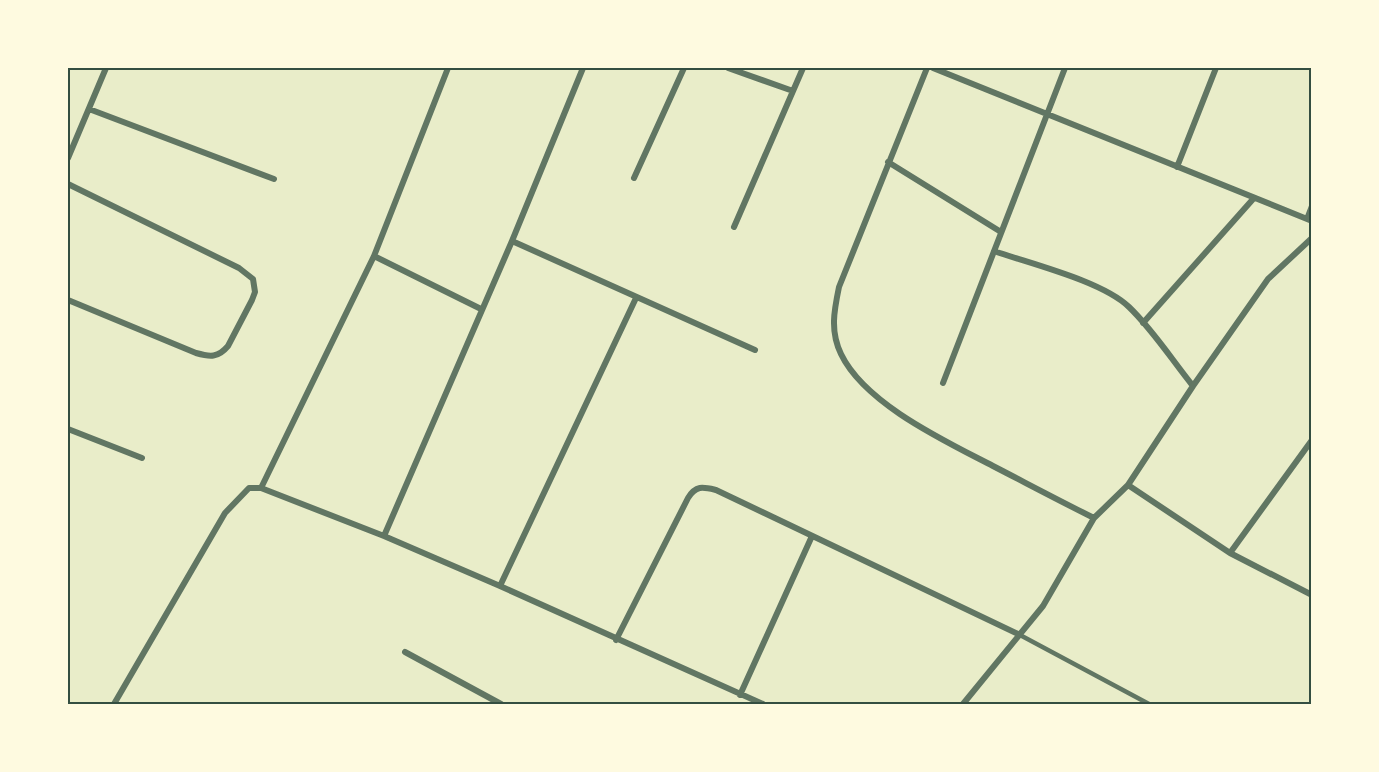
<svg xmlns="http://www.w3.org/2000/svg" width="1379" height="772" font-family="'Fira Sans Condensed',sans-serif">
	<rect width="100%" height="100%" fill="#e9edc9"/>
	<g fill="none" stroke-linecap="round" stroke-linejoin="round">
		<!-- service -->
		<path stroke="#617663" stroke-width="4.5" d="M1020 635 1149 704"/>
		<!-- minor -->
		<path stroke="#617663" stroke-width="6" d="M448 68 374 256 481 309
			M728 68 793 91
			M927 68 839 287C834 311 830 331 841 354 865 404 945 441 993 466 1026 483 1060 501 1094 518
			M933 68 1312 221
			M89 109 274 179
			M68 158 106 68
			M888 162 1001 232
			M1177 167 1216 68
			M634 178 684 68
			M68 184 239 268 253 279 255 292 252 300 228 346C218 358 210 357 196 353L68 300
			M1307 219 1312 206
			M734 227 803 68
			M512 241 755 350
			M994 251C1031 264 1102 281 1129 307 1153 330 1172 360 1193 386
			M636 298 500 586 763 704
			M1143 323 1254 198
			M943 383 1065 68
			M68 429 142 458
			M1128 485 1230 553 1312 595
			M261 488 374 256
			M384 536 512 241 583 68
			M1230 553 1312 440
			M616 640 688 498C696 485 703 487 716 490L1020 635
			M405 652 501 704
			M740 695 812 536
			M114 704 225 513 249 488H261L384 536 500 586
			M963 704 1043 606 1094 518 1128 485 1193 386 1268 279 1312 238"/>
	</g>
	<!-- border -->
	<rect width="1379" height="772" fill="none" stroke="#fefae0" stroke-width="138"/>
	<rect x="69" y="69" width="1241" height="634" fill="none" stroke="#344e41" stroke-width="2"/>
</svg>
